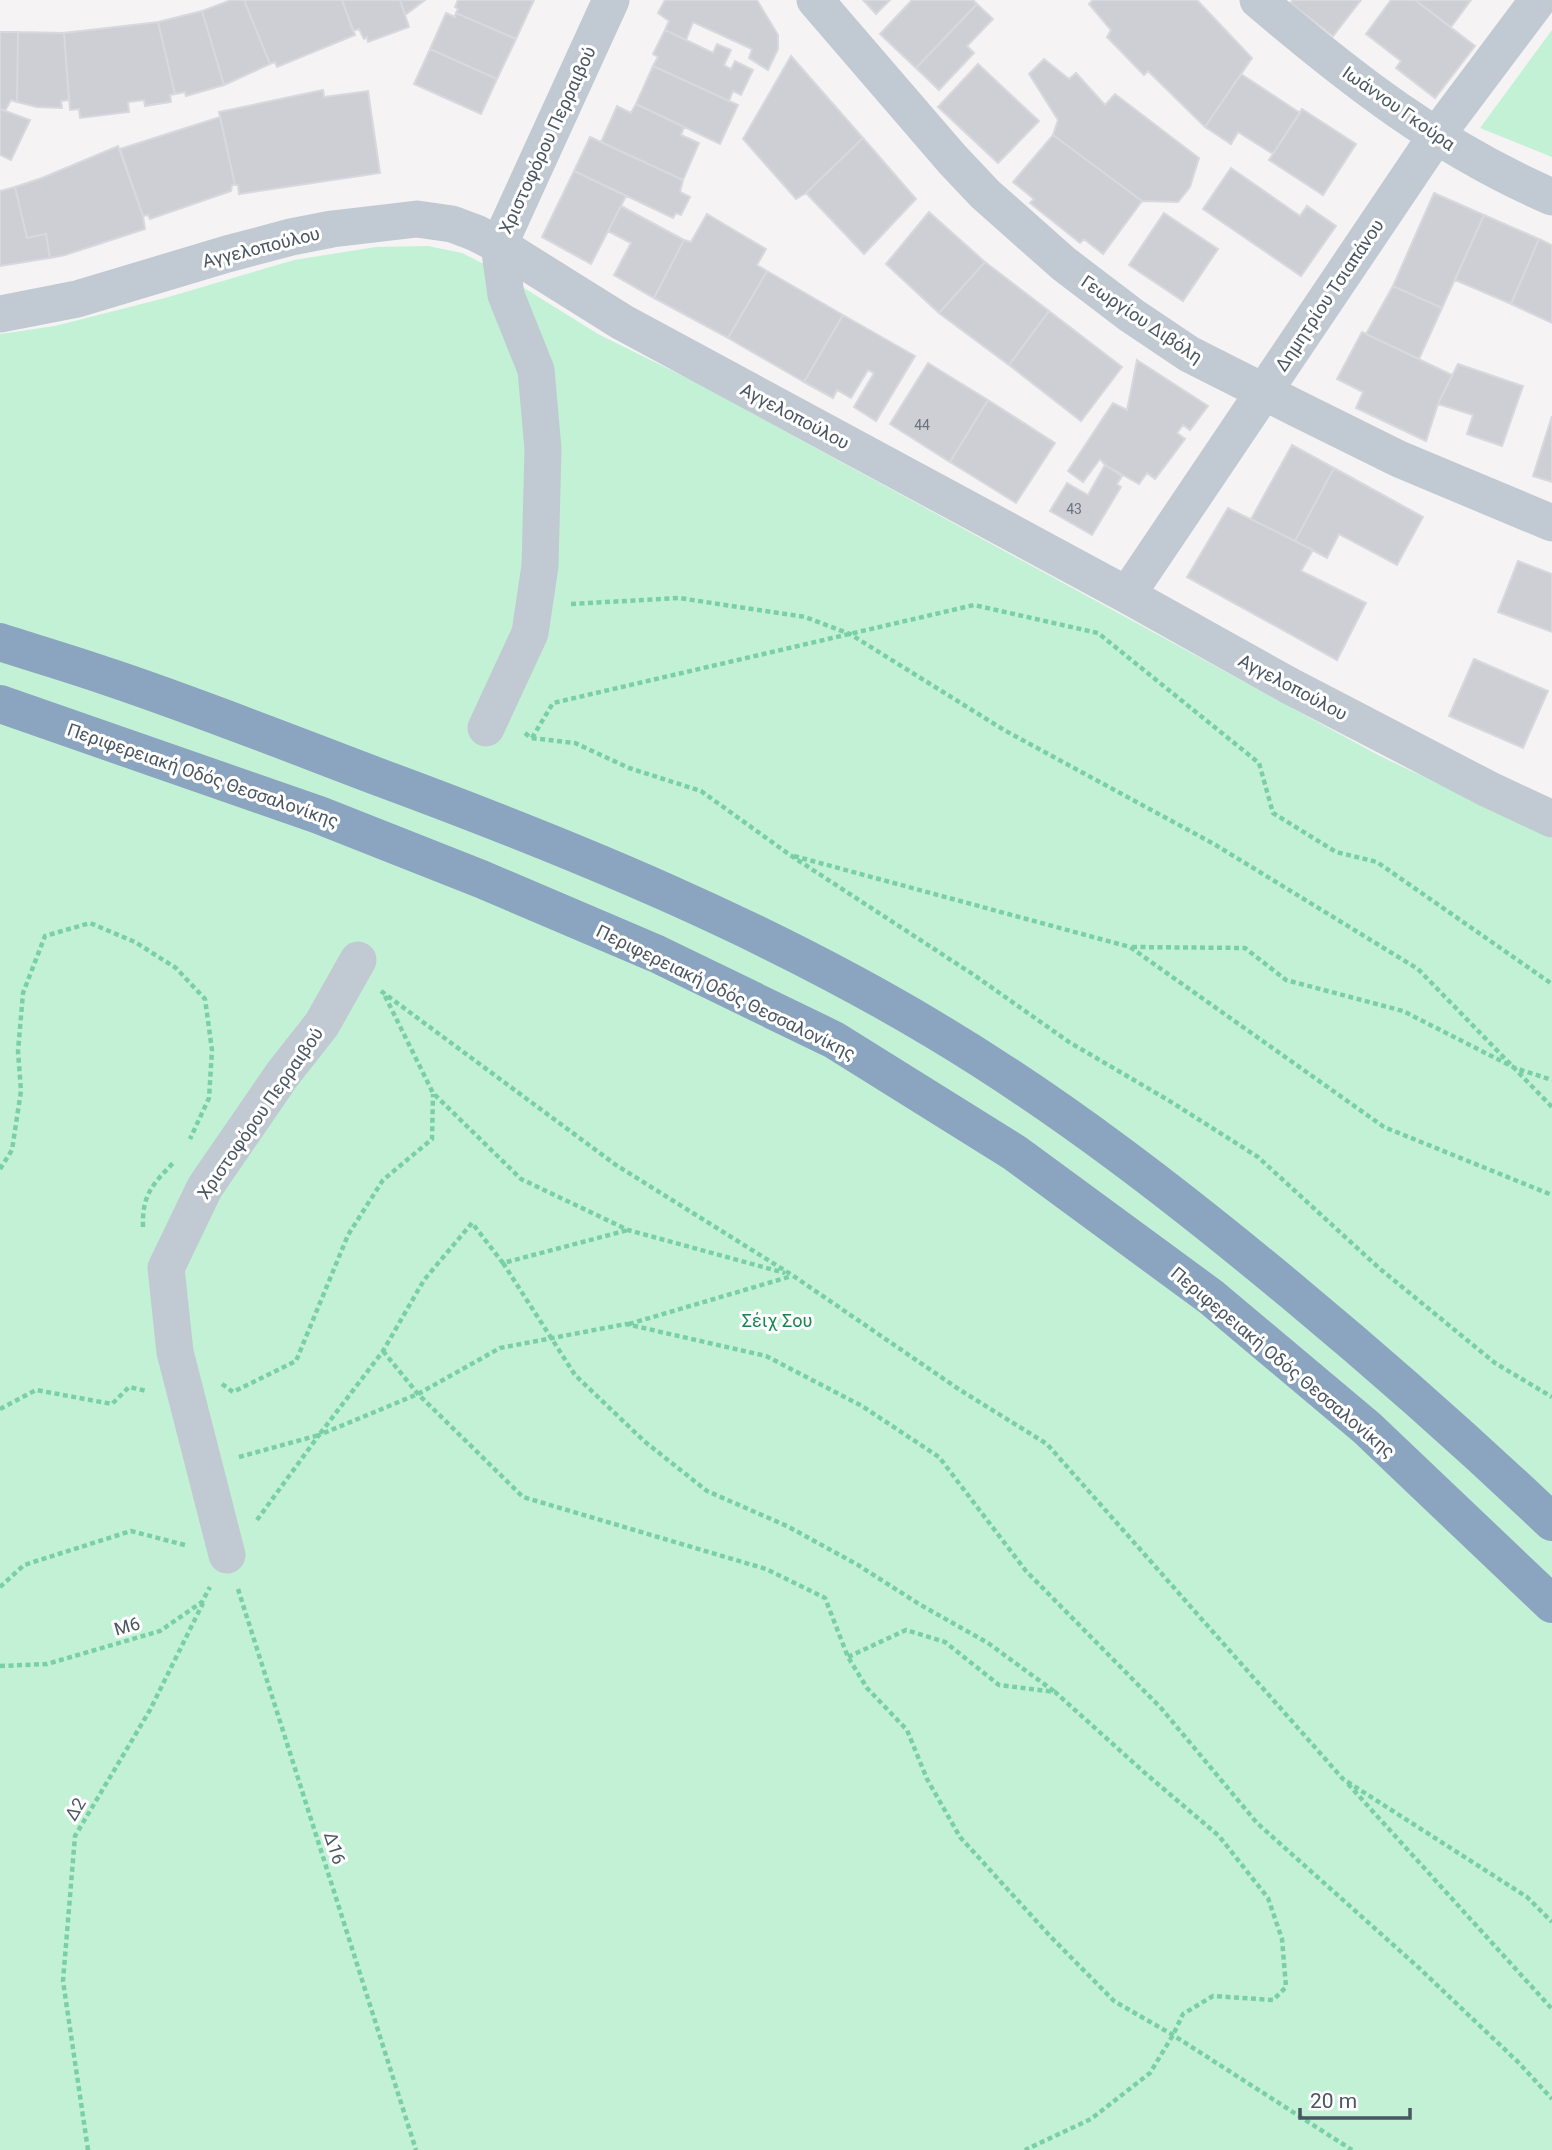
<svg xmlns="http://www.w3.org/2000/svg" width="1552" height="2150" font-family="Roboto,sans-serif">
	<rect width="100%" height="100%" fill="#f5f3f3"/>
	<!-- green -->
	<path fill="#c3f1d5" d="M1552 30V157L1480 128Z
		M428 246 462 253 492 268 598 334 693 381 1380 756 1552 838V2150H0V334L55 326 165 298 294 260 376 247Z"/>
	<!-- building -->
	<path fill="#cdcfd5" stroke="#d7d9de" stroke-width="2" d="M231 0H244L270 64 224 85 202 11Z
		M244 0H342L355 35 277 67 275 62 270 64Z
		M342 0H400L409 27 368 42 367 37 364 39 359 29 353 31Z
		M400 0H425L405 15Z
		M458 0H534L516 39 456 13 458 9 455 7Z
		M665 0H757L778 35V49L768 70 749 58 752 49 693 22 686 40 665 30 669 21 658 13Z
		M863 0H890L876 14Z
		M912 0H973L977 4 916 68 880 34Z
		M1093 0H1197L1252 58 1205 127 1148 71 1144 75 1107 37 1111 30 1089 4Z
		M1293 0H1361L1333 36 1290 3Z
		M1391 0H1415L1475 46 1435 98 1396 68 1401 61 1366 34Z
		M1415 0H1471L1451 27Z
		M977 4 993 19 967 46 974 53 939 90 916 68Z
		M202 11 224 85 186 96 185 92 175 94 158 22Z
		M446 13 455 17 456 13 516 39 497 79 430 49Z
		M158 22 175 94 170 95 171 102 145 106 144 100 128 102 129 112 80 118 79 109 70 110 64 33Z
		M665 30 713 53 717 44 731 50 724 65 731 69 735 61 753 70 741 95 733 91 729 101 653 66 658 57 653 54Z
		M0 32H18L17 102 11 100 5 111 0 109Z
		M18 32 64 33 69 100 61 101 62 108 37 107 17 102Z
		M430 49 497 79 481 114 414 84Z
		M791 56 863 138 806 193 796 199 743 139Z
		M1044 59 1069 79 1076 73 1105 105 1115 94 1199 158 1190 187 1178 202 1142 201 1053 135 1058 120 1029 74Z
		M978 64 1039 121 998 163 938 107Z
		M653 66 738 105 720 144 636 104Z
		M1241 74 1300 113 1273 154 1238 132 1231 144 1205 127Z
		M323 90 324 97 368 91 380 173 239 194 238 185H235L219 112Z
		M636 104 684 127 681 135 699 143 683 180 601 142 617 106 631 113Z
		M0 109 30 120 11 160 0 155Z
		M1302 109 1356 144 1323 195 1269 160Z
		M220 117 235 185H232L231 191 150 219 148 215 143 216 120 149Z
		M1053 135 1142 201 1103 254 1084 239 1080 243 1030 203 1034 199 1013 182Z
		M590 137 683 180 680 192 690 197 681 215 676 213 673 218 574 171Z
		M863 138 916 199 864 254 806 193Z
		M118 146 143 216 145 229 65 255 50 258 46 234 27 238 15 187 42 178Z
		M1231 168 1300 216 1307 206 1336 226 1301 276 1203 209Z
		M574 171 626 196 591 264 542 237Z
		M15 187 27 238 46 234 50 258 0 266V191Z
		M1434 193 1484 215 1442 308 1393 286Z
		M621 206 684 240 654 298 614 275 631 243 608 231Z
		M929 212 985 262 939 313 886 264Z
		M1164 213 1218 249 1183 301 1129 265Z
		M707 214 766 249 757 265 767 271 728 338 654 298 684 240 691 242Z
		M1484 215 1539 239 1511 304 1455 280Z
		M1539 239 1552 245V323L1511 304Z
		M985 262 1049 311 1009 365 939 313Z
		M767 271 843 315 804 382 728 338Z
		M1393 286 1442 308 1419 359 1366 334Z
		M1049 311 1122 367 1081 421 1009 365Z
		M843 315 915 356 876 421 854 407 874 373 868 370 851 398 837 390 833 398 804 382Z
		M1362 332 1452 375 1438 404 1426 441 1356 408 1363 392 1337 379Z
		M1137 360 1208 406 1190 430 1183 425 1177 433 1185 439 1155 479 1147 473 1139 484 1105 465 1100 459 1083 482 1068 471 1113 403 1127 410Z
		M928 363 988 400 950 462 890 424Z
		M1458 364 1523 386 1502 446 1467 434 1473 415 1438 404Z
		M988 400 1055 443 1016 503 950 462Z
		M1552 416V482L1533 476Z
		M1292 445 1334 468 1295 541 1251 519Z
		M1105 465 1122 476 1117 484 1121 487 1092 535 1050 511 1067 483 1088 495Z
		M1334 468 1423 517 1397 565 1339 534 1327 558 1295 541Z
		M1228 508 1313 550 1301 571 1366 603 1337 660 1187 577Z
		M1518 561 1552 574V632L1498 612Z
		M1474 659 1548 691 1523 748 1449 716Z"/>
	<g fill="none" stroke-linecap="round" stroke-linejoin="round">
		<!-- path -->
		<path stroke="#7ad0a6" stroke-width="4.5" stroke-dasharray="5 3.5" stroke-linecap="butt" d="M571 604 679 598 805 617 850 634 1004 730 1214 844 1418 969 1552 1107
			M525 733 531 738 575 743 629 768 701 791 790 855 974 975 1069 1042 1168 1100 1258 1157 1379 1268 1495 1363 1552 1397
			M532 738 553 703 974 605 1098 633 1259 763 1273 813 1336 852 1377 862 1552 984
			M794 856 1130 947 1384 1127 1552 1195
			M1132 947 1245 948 1286 980 1403 1011 1515 1068 1552 1080
			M381 991 616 1165 792 1275 960 1390 1047 1444 1343 1779 1527 1897 1552 1922
			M385 996 433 1093 521 1179 628 1230 785 1273
			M0 1169 12 1150 21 1091 18 1051 23 993 45 936 90 923 135 942 176 968 205 999 212 1050 209 1098 190 1139
			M143 1227C142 1195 152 1185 173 1163
			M503 1263 575 1375 644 1441 707 1491 787 1526 858 1565 919 1604 988 1643 1055 1692
			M629 1324 792 1276
			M383 1351 418 1394 523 1497 766 1569 825 1598 848 1657 867 1688 907 1730 927 1779 960 1837 1050 1936 1114 2001 1173 2035 1352 2150
			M222 1384 233 1392 296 1361 348 1235 383 1180 432 1139 433 1094
			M0 1409 36 1390 112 1404 129 1387 147 1391
			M239 1457 319 1435 383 1351 424 1280 472 1223 503 1263 628 1230
			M257 1520 319 1435 418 1394 500 1348 626 1324 766 1356 862 1406 939 1457 1026 1571 1161 1708 1257 1823 1418 1967 1518 2062 1552 2099
			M0 1587 24 1565 131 1531 185 1545
			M238 1589 416 2150
			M848 1657 906 1630 945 1642 999 1685 1055 1692 1145 1773 1219 1836 1268 1898 1282 1939 1286 1987 1273 2000 1213 1996 1183 2014 1173 2035 1150 2073 1091 2119 1025 2150
			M0 1666 47 1664 160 1631 202 1602 210 1587
			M1348 1784 1552 2009
			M88 2150 63 1981 75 1836 150 1710 203 1603"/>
		<!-- minor -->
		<path stroke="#c1cad2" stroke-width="37" d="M815 0 952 159 985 194 1064 264 1131 315 1189 354 1294 407 1399 459 1552 523
			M1258 0C1351 79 1439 148 1552 197
			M0 314 77 299 227 254 291 237 332 229 417 219 452 224 476 233 499 245 622 322 1127 595 1290 686 1488 789 1552 819
			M1127 595 1436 136 1538 0
			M486 728 530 633 540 566 543 449 536 370 506 295 499 245 611 0
			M227 1555 175 1352 166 1268 205 1187 282 1075 322 1024 358 960"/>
		<!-- highway -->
		<path stroke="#8ba5c1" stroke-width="38" d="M0 642C37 654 75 665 112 678 204 709 294 745 384 779 573 849 763 927 936 1031 1063 1107 1181 1199 1294 1293 1383 1367 1469 1443 1552 1522
			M0 704 319 815 481 879 657 954 834 1040 1015 1153 1211 1297 1367 1428 1552 1604"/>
	</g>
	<g text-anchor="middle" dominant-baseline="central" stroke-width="6" stroke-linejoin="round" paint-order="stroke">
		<!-- number labels -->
		<g font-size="14" fill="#6b747e">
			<text x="922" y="425">44</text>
			<text x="1074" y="509">43</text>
		</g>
		<!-- street labels -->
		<g font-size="18" fill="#4a5661" stroke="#fff">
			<text transform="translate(1399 108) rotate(35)">Ιωάννου Γκούρα</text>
			<text transform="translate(547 140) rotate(-65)">Χριστοφόρου Περραιβού</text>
			<text transform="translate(261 247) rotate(-14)">Αγγελοπούλου</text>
			<text transform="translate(1329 295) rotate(-56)">Δημητρίου Τσιαπάνου</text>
			<text transform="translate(1142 319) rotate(34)">Γεωργίου Διβόλη</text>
			<text transform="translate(795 416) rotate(28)">Αγγελοπούλου</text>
			<text transform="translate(1293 687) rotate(28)">Αγγελοπούλου</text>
			<text transform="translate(203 775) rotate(19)">Περιφερειακή Οδός Θεσσαλονίκης</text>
			<text transform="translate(726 992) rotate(26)">Περιφερειακή Οδός Θεσσαλονίκης</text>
			<text transform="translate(260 1113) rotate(-55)">Χριστοφόρου Περραιβού</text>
			<text transform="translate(1283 1362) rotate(40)">Περιφερειακή Οδός Θεσσαλονίκης</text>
			<text transform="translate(127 1626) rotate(-16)">Μ6</text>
			<text transform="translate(75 1809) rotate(-59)">Δ2</text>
			<text transform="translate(335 1848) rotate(72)">Δ16</text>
		</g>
		<!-- park labels -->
		<g font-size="18" fill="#17864f" stroke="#fff">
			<text x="777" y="1320">Σέιχ Σου</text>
		</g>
	</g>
	<!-- scale -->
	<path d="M1300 2108v10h110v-10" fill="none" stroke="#4a5661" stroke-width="3.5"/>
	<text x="1310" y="2108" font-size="21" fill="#4a5661" stroke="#ffffff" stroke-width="5" paint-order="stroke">20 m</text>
</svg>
